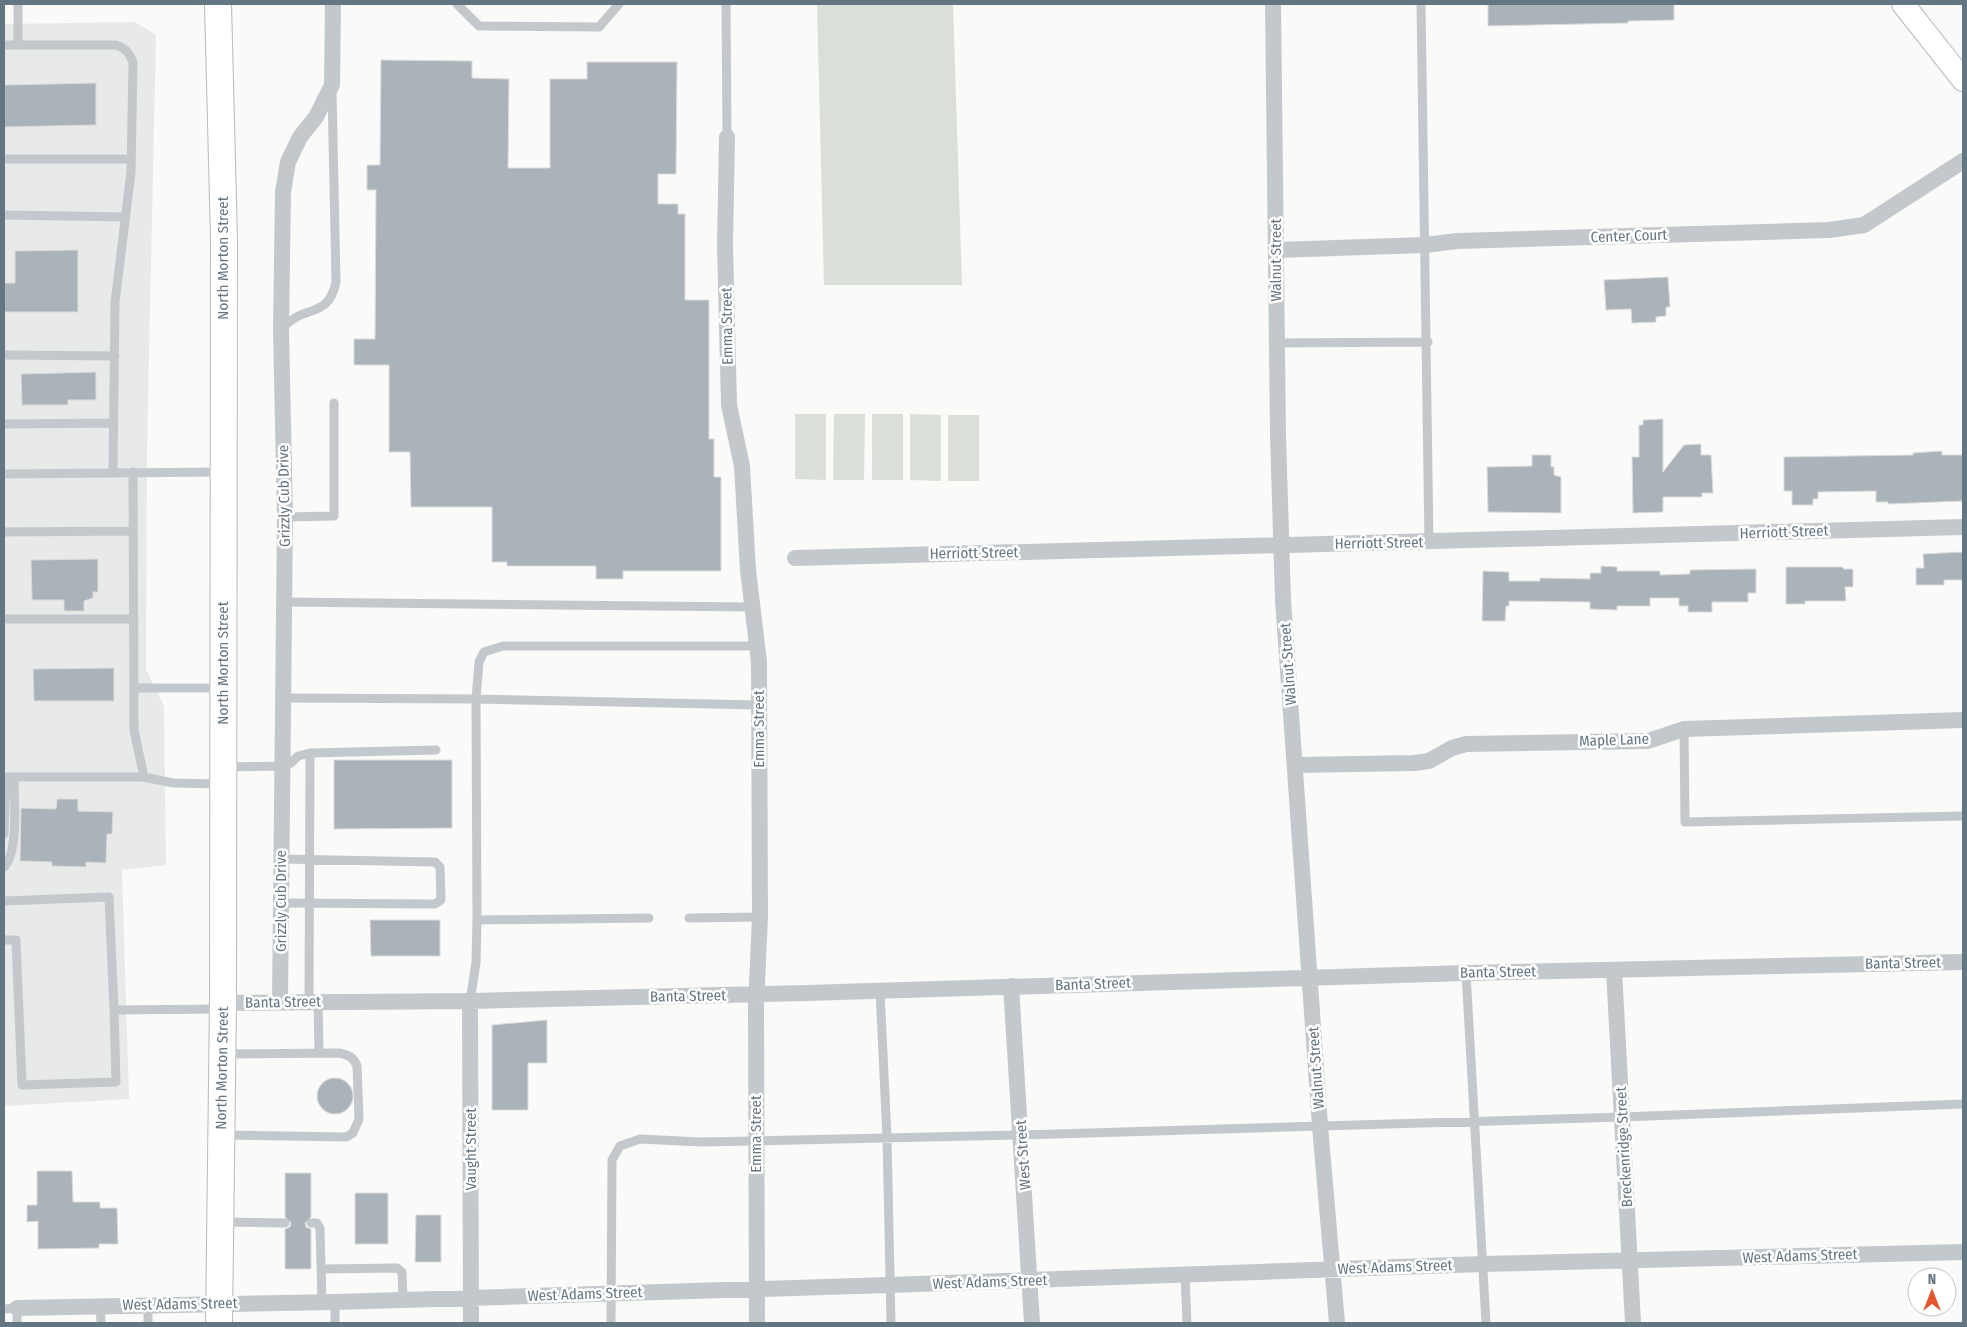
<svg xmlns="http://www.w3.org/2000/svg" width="1967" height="1327" font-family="'Fira Sans Condensed',sans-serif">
	<rect width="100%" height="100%" fill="#fafaf8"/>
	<!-- built -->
	<path fill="#e8e9e9" d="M135 22 156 35 147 448 146 669 164 706 166 865 122 870 129 1099 4 1106V24Z"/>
	<!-- green -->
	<path fill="#dadfd7" d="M817 4H953L962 285H824Z
		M795 414H826V480L795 479Z
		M834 414H865L864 480H833Z
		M872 414H903V480H872Z
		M910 414 941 415V481L910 480Z
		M948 415H979V481H948Z"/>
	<!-- building -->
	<path fill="#aab3b9" stroke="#dcdcda" d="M1488 4H1674V20L1628 21V23L1488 26Z
		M381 60 472 61V78L509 79 508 168H550V79H587V62H677L676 174H658V204H678V214H685V300H709V439H714V477H721V571H623V579H596V566H507V562H492V507H411L410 452H389V365H354V339H375L376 190H367V165H380Z
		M96 83V125L4 127V85Z
		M78 250V312H4V283H15V251Z
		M1668 277 1670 307H1666V316L1656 317V322L1632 323 1631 309 1606 310 1604 280Z
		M96 372V400H68V405H22L21 374Z
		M1663 419V472L1684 445 1701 444V455H1711L1713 493H1702V497H1663V512L1633 513 1632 457H1639V425H1643V420Z
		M1942 451V455H1963V501L1888 504V502H1876V491L1818 492V499H1813V505H1792V491H1784V457L1913 455V453Z
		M1532 455H1551V467H1554V475L1561 477V513L1488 512 1487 467 1532 466Z
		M1963 552V580H1944V585H1916V568H1924L1923 554Z
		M98 559V592H93V598L84 601V611H64V600H32L31 560Z
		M1601 566 1617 567V571H1660V575L1690 574V570L1756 569V593H1748V602H1712V612H1688V606H1679V598H1650V606H1617V610L1590 609V602L1509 601V606H1506L1505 621H1482L1483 571 1509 572V581H1540V578L1590 579V573H1601Z
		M1786 567H1842L1844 569H1853V587H1845L1846 601H1805V604H1786Z
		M114 668V701H34L33 669Z
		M334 760H452V828L334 829Z
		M57 799H78V811L113 812 112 834H107L106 863 86 862V867L52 866V862L20 861 21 808 56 809Z
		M370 920H440V956H371Z
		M547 1020V1063H528V1110H492V1025Z
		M317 1096a18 18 0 1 1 36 0a18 18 0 1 1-36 0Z
		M37 1171H72L73 1202H100V1208H117L118 1244H99V1248L38 1249V1221L27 1222V1205H37Z
		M285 1173H311V1217L305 1223 306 1227 311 1229V1269H285V1229L290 1227 291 1223 285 1217Z
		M355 1193H388V1244H355Z
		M416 1215H441V1262H415Z"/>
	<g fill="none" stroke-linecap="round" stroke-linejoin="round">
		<!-- secondary casing -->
		<g stroke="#b3babf" stroke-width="24">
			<path id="secondary" d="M1903 4 1963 80"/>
		</g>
		<!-- primary casing -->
		<g stroke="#b5babe" stroke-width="28">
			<path id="primary" d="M218 4 224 240 223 1003 219 1323"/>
		</g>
		<!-- lane -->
		<path stroke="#c3c8cc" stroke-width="9" d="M18 4V45H116C126 48 129 53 133 62L131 172 115 302 113 472
			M457 4 479 26 599 27 619 4
			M726 4 727 137
			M1421 4 1429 542
			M4 45H18
			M4 159H131
			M4 215 126 217
			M282 329C304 303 328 320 336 282L332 91
			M1276 343 1428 342
			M4 355 115 356
			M4 424 114 423
			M133 472 134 730 144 777
			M4 474 221 472
			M285 517 334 516V403
			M4 532 133 531
			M284 602 752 607
			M4 619H134
			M757 646H503L484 652 479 662 476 699 759 705
			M134 688H221
			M282 698 476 699 477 920 476 963 470 1001
			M1684 729 1685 822 1963 816
			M225 767 282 766 291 763 298 756 310 753 436 750
			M4 777H144L173 783 220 784
			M4 834 6 777
			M4 867C19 852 14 799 14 777
			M4 901 109 897 114 1010 220 1009
			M281 903 435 904 441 900 440 867 435 862 281 859
			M689 918 760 917
			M477 920 649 918
			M4 940H16L22 1085 116 1082 114 1010
			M1466 973 1486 1323
			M880 991 887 1137 891 1323
			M309 1001 310 753
			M318 1001 319 1053
			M224 1135 346 1137 353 1133 359 1119 357 1066C354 1057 348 1055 339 1053L225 1054
			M223 1222 285 1223
			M311 1223H317L320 1228 322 1302
			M322 1269 397 1268 402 1272 403 1299
			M1185 1275 1187 1323
			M148 1305V1323
			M100 1306 101 1323
			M4 1309 17 1308V1323
			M335 1323V1302
			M611 1323 612 1160 620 1146 640 1139 701 1142 1022 1135 1622 1117 1963 1104"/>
		<!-- street -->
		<path stroke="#c3c8cc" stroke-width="16" d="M1273 4 1278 435 1283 600 1320 1126 1337 1323
			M727 137 725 245 729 405 742 466 748 570 759 662 760 917 756 1006 757 1323
			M1276 250 1425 245 1457 241 1829 230 1864 225 1963 161
			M795 558 1963 527
			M1296 765 1414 763 1429 761 1452 748 1466 744 1648 741 1684 729 1963 720
			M1614 970 1633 1323
			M1011 986 1032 1323
			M280 1001 285 517 281 330 283 192 288 162 300 137 316 117 332 85 333 4
			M470 1001 471 1323
			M223 1003 470 1001 807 993 1466 973 1963 962
			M17 1308 335 1302 889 1285 1483 1264 1963 1252"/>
		<!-- secondary -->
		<use href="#secondary" stroke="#fff" stroke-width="22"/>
		<!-- primary -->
		<use href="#primary" stroke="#fff" stroke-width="26"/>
	</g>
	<g text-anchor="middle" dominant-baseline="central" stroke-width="5" stroke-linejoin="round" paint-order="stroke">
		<!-- street labels -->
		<g font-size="15" fill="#657683" stroke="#fff">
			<text transform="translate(1629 236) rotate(-2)">Center Court</text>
			<text transform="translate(223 258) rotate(-90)">North Morton Street</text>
			<text transform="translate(1276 260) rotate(-90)">Walnut Street</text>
			<text transform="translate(727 326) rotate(-91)">Emma Street</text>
			<text transform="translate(284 496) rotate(-91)">Grizzly Cub Drive</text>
			<text transform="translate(1784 532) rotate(-2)">Herriott Street</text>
			<text transform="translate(1379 543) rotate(-1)">Herriott Street</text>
			<text transform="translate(974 553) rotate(-1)">Herriott Street</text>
			<text transform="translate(223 663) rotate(-90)">North Morton Street</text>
			<text transform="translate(1288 664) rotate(-94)">Walnut Street</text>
			<text transform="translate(759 729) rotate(-90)">Emma Street</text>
			<text transform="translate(1614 740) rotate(-2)">Maple Lane</text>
			<text transform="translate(281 901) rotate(-90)">Grizzly Cub Drive</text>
			<text transform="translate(1903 963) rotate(-1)">Banta Street</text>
			<text transform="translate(1498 972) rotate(-1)">Banta Street</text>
			<text transform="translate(1093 984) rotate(-2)">Banta Street</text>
			<text transform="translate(688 996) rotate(-1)">Banta Street</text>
			<text transform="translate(283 1002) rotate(-1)">Banta Street</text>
			<text transform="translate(222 1068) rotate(-89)">North Morton Street</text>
			<text transform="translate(1316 1068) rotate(-94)">Walnut Street</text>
			<text transform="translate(756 1134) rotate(-90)">Emma Street</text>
			<text transform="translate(1624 1147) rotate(-93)">Breckenridge Street</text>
			<text transform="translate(471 1149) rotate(-90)">Vaught Street</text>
			<text transform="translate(1023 1155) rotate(-94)">West Street</text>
			<text transform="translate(1800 1256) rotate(-2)">West Adams Street</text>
			<text transform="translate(1395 1267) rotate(-2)">West Adams Street</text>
			<text transform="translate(990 1282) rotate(-2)">West Adams Street</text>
			<text transform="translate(585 1294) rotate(-2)">West Adams Street</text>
			<text transform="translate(180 1304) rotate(-1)">West Adams Street</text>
		</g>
	</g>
	<!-- border -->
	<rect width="1967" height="1327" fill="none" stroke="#657683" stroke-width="10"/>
	<!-- north arrow -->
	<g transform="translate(1932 1292)"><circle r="24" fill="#ffffff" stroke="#c1c8cd"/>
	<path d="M0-4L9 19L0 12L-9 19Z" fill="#e4572e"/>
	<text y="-8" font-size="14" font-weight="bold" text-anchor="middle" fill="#657683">N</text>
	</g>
</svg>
